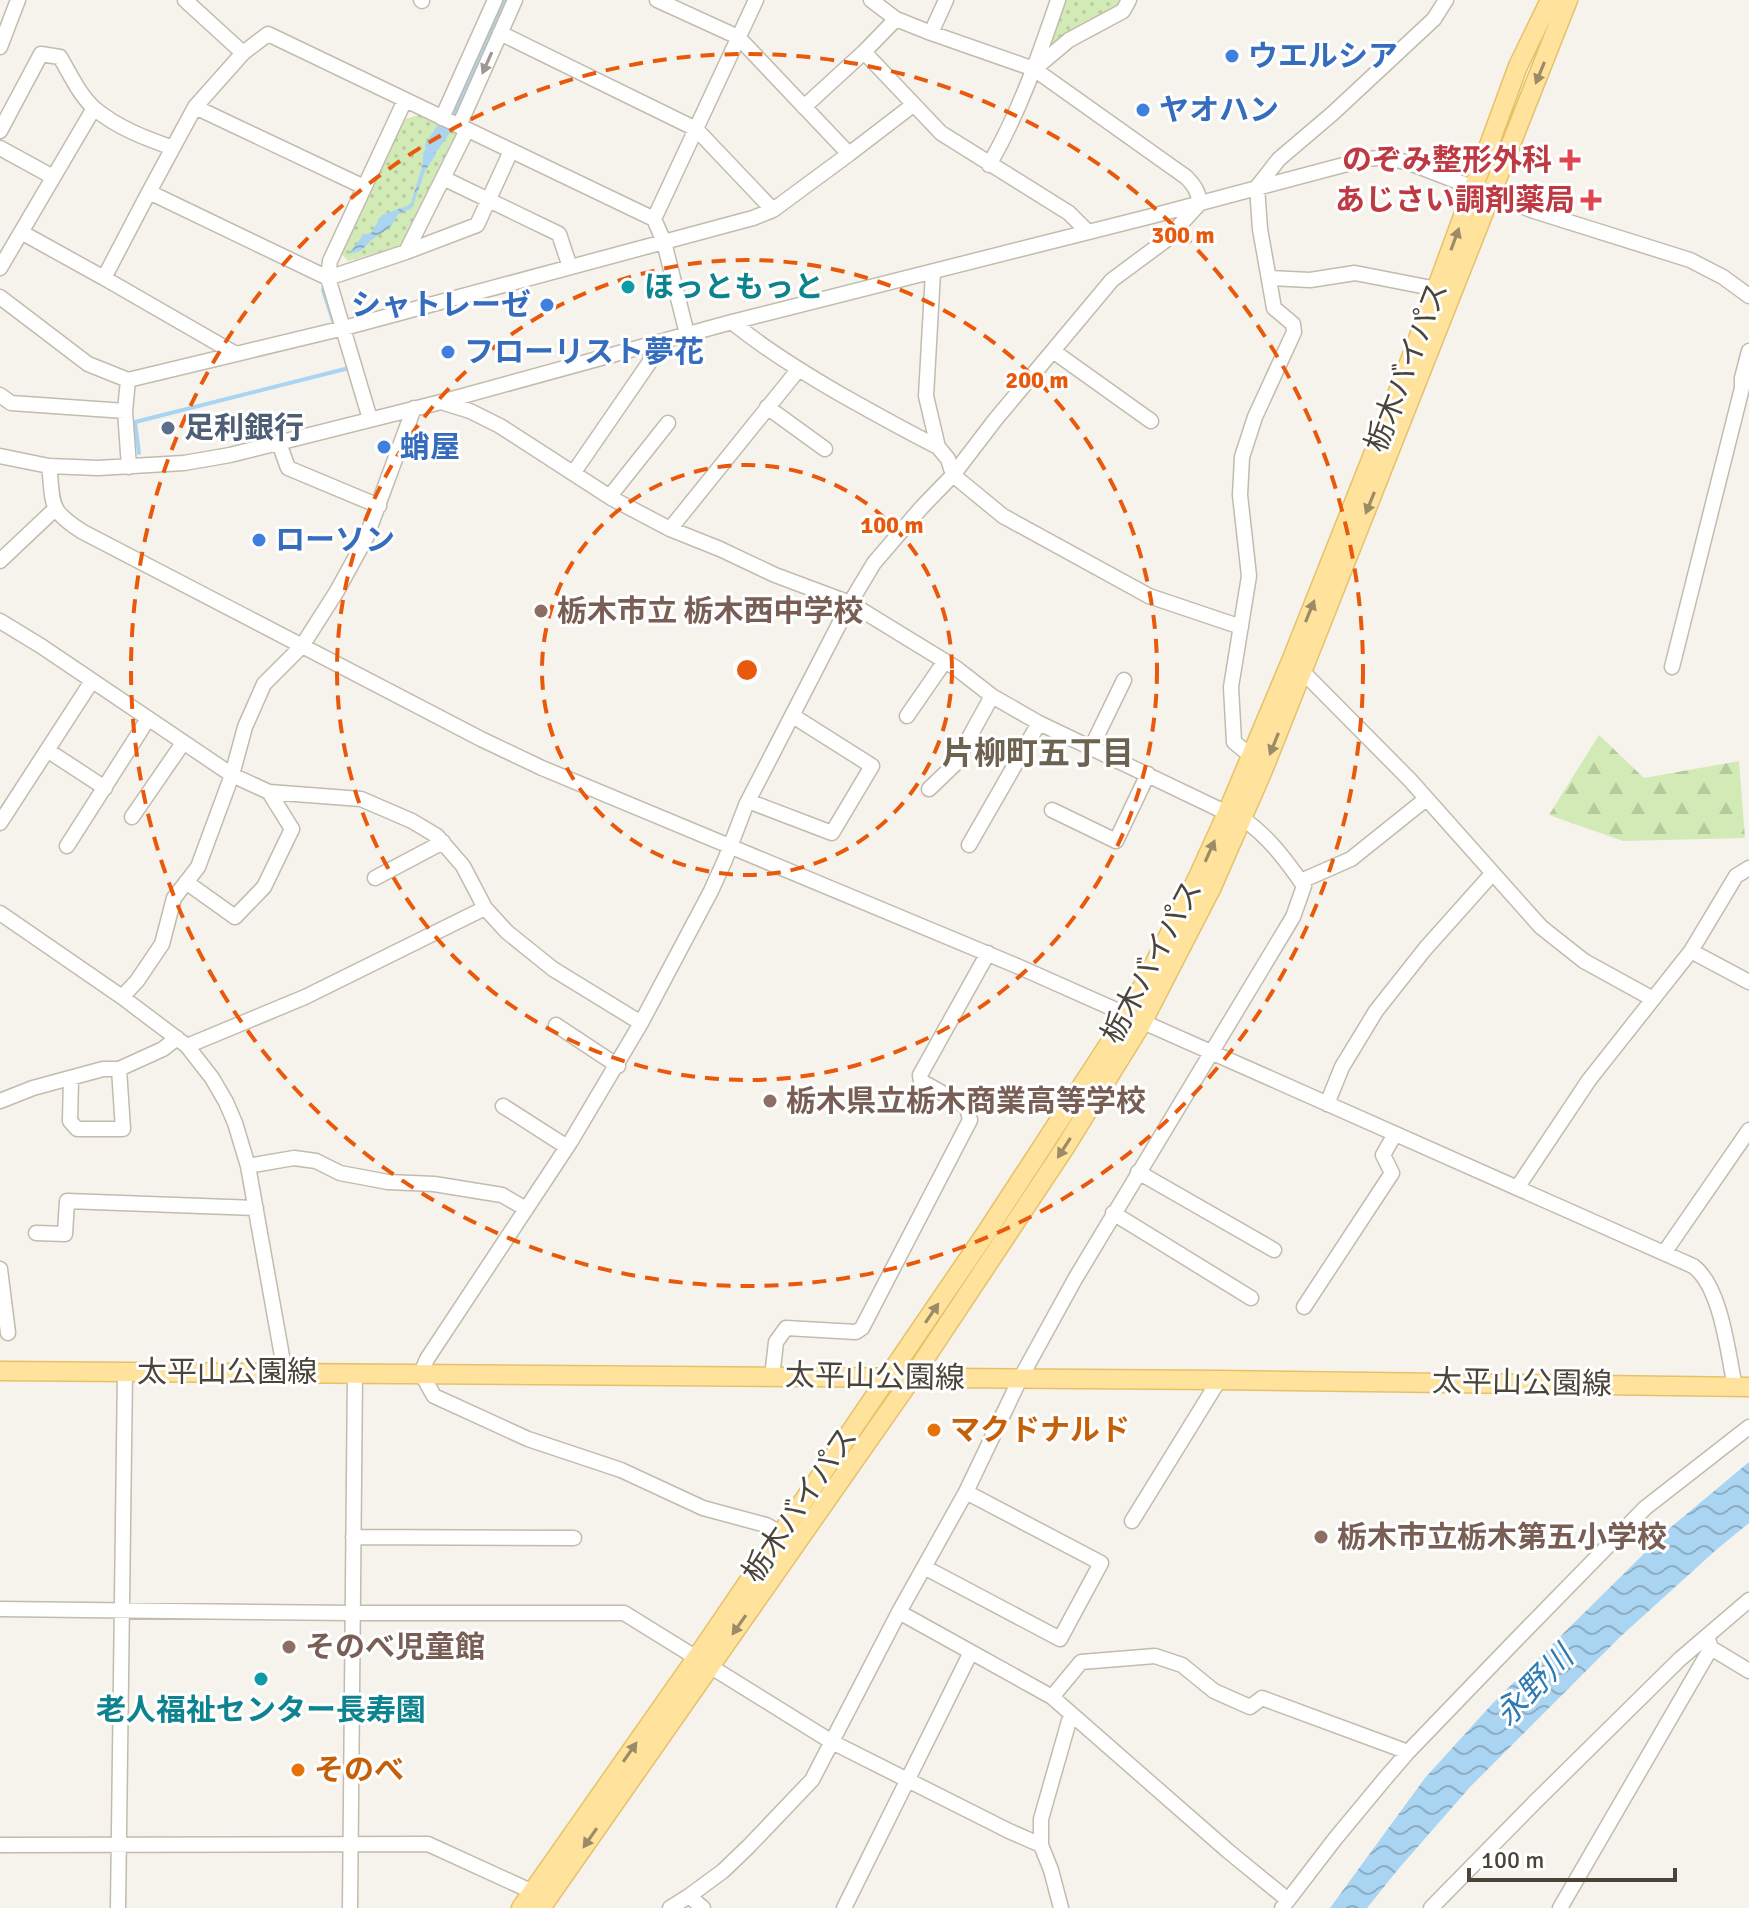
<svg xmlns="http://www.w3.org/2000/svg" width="1749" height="1908" font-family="Signika,'Noto Sans JP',sans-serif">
	<defs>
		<pattern id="green-dots" width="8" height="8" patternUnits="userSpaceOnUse" patternTransform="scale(2)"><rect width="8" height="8" fill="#d2eab5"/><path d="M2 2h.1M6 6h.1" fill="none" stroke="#b6ca9c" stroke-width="1.8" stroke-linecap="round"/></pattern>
		<pattern id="forest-firs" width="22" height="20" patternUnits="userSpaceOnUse" patternTransform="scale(2)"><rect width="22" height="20" fill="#d2eab5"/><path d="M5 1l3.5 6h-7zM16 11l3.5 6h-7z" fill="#b6ca9c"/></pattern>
		<pattern id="water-waves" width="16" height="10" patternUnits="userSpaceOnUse" patternTransform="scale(2)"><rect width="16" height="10" fill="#a9d4f2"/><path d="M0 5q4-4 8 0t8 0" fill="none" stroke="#8caec5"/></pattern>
	</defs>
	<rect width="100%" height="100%" fill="#f6f3ec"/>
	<!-- green -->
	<path fill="url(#green-dots)" d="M1064 0H1121L1116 9 1055 43 1049 39Z
		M419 115 461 135 408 244 348 261 340 252 405 119Z"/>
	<!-- forest -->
	<path fill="url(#forest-firs)" d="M1599 735 1644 778 1739 761 1745 838 1623 841 1549 815Z"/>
	<!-- water -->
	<path fill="url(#water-waves)" d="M429 144 436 150 435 156 425 171 412 208 397 215C390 232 384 230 373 239 361 249 366 250 349 254L363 235 371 233 382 215 407 206 411 203 423 163V153Z
		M1749 1462V1523L1716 1550 1620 1637 1470 1787 1400 1867 1367 1908H1330L1425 1778 1493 1703 1671 1527Z"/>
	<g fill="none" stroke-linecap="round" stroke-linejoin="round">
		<!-- stream -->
		<path stroke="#a9d4f2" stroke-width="4" d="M323 290 335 327
			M139 453 135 422 349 368 348 366"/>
		<!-- canal -->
		<path stroke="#a9d4f2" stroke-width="14" d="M432 146 454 114 504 0"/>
		<!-- minor casing -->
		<g stroke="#c2bbae" stroke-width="17">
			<path id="minor" d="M185 0 243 53
				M421 0 422 1
				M657 0 738 37 849 154 913 105
				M500 33 696 129 773 210
				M931 33 946 0
				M0 47 18 0
				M864 52 941 133 1069 213 1088 232
				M1038 66 1069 40 1123 11 1129 0
				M195 107 364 187
				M804 107 864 52 896 19
				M442 118 495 0
				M459 126 515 0
				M0 131 41 54 60 57C70 74 80 96 95 109 118 128 145 138 173 148
				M0 148 53 177
				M989 165C1019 113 1039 56 1058 0
				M443 178 559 234 570 267
				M149 192 195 107 243 53 268 34 654 219 664 242 687 334
				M654 219 756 0
				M21 232 104 278
				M406 252 467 130
				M0 268 94 108
				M933 272 926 396 938 447 948 459 953 475 1003 516 1149 596 1241 627
				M1269 278 1310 280 1355 273 1437 289
				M0 297 88 364 128 380 344 328 753 218 773 210 849 154
				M732 322C766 350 802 372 840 394 872 412 904 430 938 447
				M1053 351 1151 421
				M236 354 104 278 149 192 328 278 406 252 477 225 511 151
				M128 380 125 411 129 467
				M0 395 11 403 125 411
				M441 402 470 411 500 426 613 499 670 529 720 549 775 575 850 603 956 668 992 696 1039 723 1227 813
				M767 407 825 449
				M370 419 328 278 330 261 405 100
				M279 443 288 468 379 506
				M0 456 49 466 98 468 184 463 230 455 441 402 732 322 1152 216 1366 159C1383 157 1396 159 1412 164L1534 211 1690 260 1723 277 1749 296
				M49 466C54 505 47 509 83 532L481 739 542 768 1017 966 1693 1266C1721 1286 1728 1353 1735 1387
				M574 472 649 363 657 342
				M610 496 668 423
				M670 529 798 370
				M0 561 54 510
				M0 621 41 646 232 775 269 792 361 799 412 821 437 836 463 866 485 908 507 932 553 969 641 1023
				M1672 667 1742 388V378L1749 351
				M1303 672 1410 780 1541 927 1584 961 1653 999
				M907 716 945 661
				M1091 748 1124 680
				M47 750 105 788
				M1251 756 1234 742 1231 687 1249 576 1240 495 1242 457 1255 417 1294 332 1293 324 1274 308 1260 229 1257 187 1279 159 1332 114 1434 19 1446 0
				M929 789 954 765 992 696
				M748 801 832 833 872 766 793 716
				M1052 810 1116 841 1148 774
				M132 817 183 743
				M0 823 92 681
				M969 845 1039 723
				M67 846 148 719
				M375 878 443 842
				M1301 881 1351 859 1426 799
				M186 882 235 917 264 887 292 829 269 792
				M0 913 122 997 187 1046 212 1078 226 1102 235 1123 248 1166 285 1373
				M1691 951 1749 982
				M122 997 137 981 162 944 174 898 198 867 232 775 245 727 264 684 302 646 337 591 366 538 414 408
				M556 1025 618 1066
				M187 1046 305 997 485 908
				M71 1078 70 1121 77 1129H123L119 1069
				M0 1101 33 1088 103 1069H119L163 1049 177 1038
				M1327 1104 1342 1067 1376 1011 1425 949 1492 874
				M503 1106 567 1147
				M248 1166 294 1158 316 1161 340 1173 388 1182 434 1184 502 1195 526 1209
				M1138 1172 1274 1250
				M1517 1188 1589 1080 1691 951 1736 876 1749 868
				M1113 1213 1251 1298
				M36 1233 65 1234 67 1201 256 1208
				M1664 1253 1749 1130
				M0 1269 8 1333
				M1304 1307 1392 1173 1383 1155 1395 1134
				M772 1377 776 1342 786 1328 856 1332 862 1328 970 1120 967 1107 921 1081 920 1075 988 953
				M1132 1521 1219 1380
				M353 1537 574 1538
				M790 1538 766 1525 703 1508 621 1470 528 1439 434 1396 421 1373 427 1359 571 1141 641 1023 711 891 725 860 746 805 850 603 874 563 922 507 953 475 995 420 1112 280 1166 240 1200 203C1198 191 1194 185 1186 177L1034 69 931 33 896 19 871 0
				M924 1567 1060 1639 1101 1563 966 1492
				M0 1609 352 1613H624L832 1742 1009 1831 1041 1845
				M1711 1648 1749 1671
				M971 1652 1052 1697 1228 1851 1288 1900
				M1052 1697 1081 1662 1155 1656 1182 1665 1214 1691 1250 1707 1262 1698 1408 1752
				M0 1845 428 1844 533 1892
				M689 1896 703 1908
				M118 1908 125 1371
				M350 1908 355 1372
				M670 1908 689 1896 723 1871 749 1846 812 1780 899 1612 966 1492 1020 1379 1075 1279 1293 917 1304 886C1286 860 1268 836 1242 818
				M844 1908 971 1652 899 1612
				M1061 1908 1051 1870 1041 1845V1819L1071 1714
				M1282 1908 1335 1839 1383 1781 1408 1752 1514 1642 1645 1508 1749 1427
				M1431 1908 1535 1802 1680 1659 1749 1600
				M1560 1908 1711 1648 1707 1636"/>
		</g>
		<!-- major casing -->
		<g stroke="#e6c16a" stroke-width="21">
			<path id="major" d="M0 1371 1219 1380 1749 1387
				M521 1908 697 1657 986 1233 1111 1041 1144 984 1197 879 1227 813 1291 661 1405 374 1518 66 1550 0
				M541 1908 912 1378 1064 1149 1142 1023 1212 887 1264 768 1568 0"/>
		</g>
		<!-- minor -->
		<use href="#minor" stroke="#fff" stroke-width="14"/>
		<!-- major -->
		<use href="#major" stroke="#ffe39c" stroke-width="18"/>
	</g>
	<!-- one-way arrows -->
	<defs><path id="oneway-solid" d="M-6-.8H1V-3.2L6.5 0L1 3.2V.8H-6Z" transform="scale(2)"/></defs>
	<use fill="#9c9892" href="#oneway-solid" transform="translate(487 63) rotate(114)"/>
	<g fill="#9c8c66">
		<use href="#oneway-solid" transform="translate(1540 73) rotate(112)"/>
		<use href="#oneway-solid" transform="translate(1455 239) rotate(-70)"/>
		<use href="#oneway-solid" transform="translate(1370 503) rotate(112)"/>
		<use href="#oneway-solid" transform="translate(1310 611) rotate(-68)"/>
		<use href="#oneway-solid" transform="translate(1274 744) rotate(112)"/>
		<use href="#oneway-solid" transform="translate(1210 851) rotate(-66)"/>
		<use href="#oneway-solid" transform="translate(1064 1148) rotate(123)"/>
		<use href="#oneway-solid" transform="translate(932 1313) rotate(-56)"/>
		<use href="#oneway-solid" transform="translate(739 1625) rotate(125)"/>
		<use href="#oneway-solid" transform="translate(630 1752) rotate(-55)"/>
		<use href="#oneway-solid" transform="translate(590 1838) rotate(125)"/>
	</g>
	<!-- distance rings -->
	<g fill="none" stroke="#e8590c" stroke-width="4" stroke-dasharray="14 10">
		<circle cx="747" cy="670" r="205"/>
		<circle cx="747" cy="670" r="410"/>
		<circle cx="747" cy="670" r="616"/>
	</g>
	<!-- markers -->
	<g fill="#3f7fe0" stroke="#fff" stroke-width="3">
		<circle cx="1232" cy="56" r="8"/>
		<circle cx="1143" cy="110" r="8"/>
		<circle cx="547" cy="305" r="8"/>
		<circle cx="448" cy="352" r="8"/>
		<circle cx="384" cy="447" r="8"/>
		<circle cx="259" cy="540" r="8"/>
	</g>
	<g fill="#e0444e" stroke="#fff" stroke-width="3">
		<path d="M1566 148h8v8h8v8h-8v8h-8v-8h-8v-8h8z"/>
		<path d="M1587 188h8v8h8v8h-8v8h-8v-8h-8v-8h8z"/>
	</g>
	<g fill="#0f9aa8" stroke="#fff" stroke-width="3">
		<circle cx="628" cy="287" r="8"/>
		<circle cx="261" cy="1679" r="8"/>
	</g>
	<circle fill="#5c6f8a" stroke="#fff" stroke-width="3" cx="168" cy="428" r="8"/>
	<g fill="#8d6e63" stroke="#fff" stroke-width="3">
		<circle cx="541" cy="611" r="8"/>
		<circle cx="770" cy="1101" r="8"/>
		<circle cx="1321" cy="1537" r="8"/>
		<circle cx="289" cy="1647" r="8"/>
	</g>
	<g fill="#e8710a" stroke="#fff" stroke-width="3">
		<circle cx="934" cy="1430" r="8"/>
		<circle cx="298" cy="1770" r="8"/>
	</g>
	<g text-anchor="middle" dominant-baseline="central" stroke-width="6" stroke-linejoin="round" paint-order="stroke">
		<!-- shop labels -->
		<g font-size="30" font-weight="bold" fill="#366cbe" stroke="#fff" text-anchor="start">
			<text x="1248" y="56">ウエルシア</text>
			<text x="1159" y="110">ヤオハン</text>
			<text x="531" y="305" text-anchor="end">シャトレーゼ</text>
			<text x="464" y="352">フローリスト夢花</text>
			<text x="400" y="447">蛸屋</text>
			<text x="275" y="540">ローソン</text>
		</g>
		<!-- health labels -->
		<g font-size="30" font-weight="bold" fill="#be3a42" stroke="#fff" text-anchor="end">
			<text x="1552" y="160">のぞみ整形外科</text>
			<text x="1575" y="200">あじさい調剤薬局</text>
		</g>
		<!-- culture labels -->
		<g font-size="30" font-weight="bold" fill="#0d838f" stroke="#fff" text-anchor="start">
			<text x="644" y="287">ほっともっと</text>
			<text x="261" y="1710" text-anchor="middle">老人福祉センター長寿園</text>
		</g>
		<!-- street labels -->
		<g font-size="30" fill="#4b4439" stroke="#fff">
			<text transform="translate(1407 367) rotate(-69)">栃木バイパス</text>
			<text transform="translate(1152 962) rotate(-62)">栃木バイパス</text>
			<text x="227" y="1372">太平山公園線</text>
			<text transform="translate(875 1377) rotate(1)">太平山公園線</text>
			<text transform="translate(1522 1383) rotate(1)">太平山公園線</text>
			<text transform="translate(800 1505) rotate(-56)">栃木バイパス</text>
		</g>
		<!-- service labels -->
		<g font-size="30" font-weight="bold" fill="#4e5e75" stroke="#fff" text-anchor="start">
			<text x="184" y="428">足利銀行</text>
		</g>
		<!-- education labels -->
		<g font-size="30" font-weight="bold" fill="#785e54" stroke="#fff" text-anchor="start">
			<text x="557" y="611">栃木市立 栃木西中学校</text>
			<text x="786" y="1101">栃木県立栃木商業高等学校</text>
			<text x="1337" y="1537">栃木市立栃木第五小学校</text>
			<text x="305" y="1647">そのべ児童館</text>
		</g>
		<!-- food labels -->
		<g font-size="30" font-weight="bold" fill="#c56008" stroke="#fff" text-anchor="start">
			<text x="950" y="1430">マクドナルド</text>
			<text x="314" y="1770">そのべ</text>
		</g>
		<!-- neighbourhood labels -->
		<g font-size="32" font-weight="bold" fill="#6e6250" stroke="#fff">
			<text x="1038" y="753">片柳町五丁目</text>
		</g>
		<!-- water labels -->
		<g font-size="32" font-style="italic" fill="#2e7ab2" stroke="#fff">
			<text transform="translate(1534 1686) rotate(-46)">永野川</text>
		</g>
	</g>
	<circle cx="747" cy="670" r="12" fill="#e8590c" stroke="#fff" stroke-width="4"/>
	<g font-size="24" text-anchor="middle" font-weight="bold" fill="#e8590c" stroke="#fff" stroke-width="6" stroke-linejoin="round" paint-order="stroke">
		<text x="1183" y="243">300 m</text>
		<text x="1037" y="388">200 m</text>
		<text x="892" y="533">100 m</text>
	</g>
	<!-- scale -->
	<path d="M1469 1868v12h206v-12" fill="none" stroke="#4b4439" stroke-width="4"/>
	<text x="1481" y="1868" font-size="24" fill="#4b4439" stroke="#ffffff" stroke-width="6" paint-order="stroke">100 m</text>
</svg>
